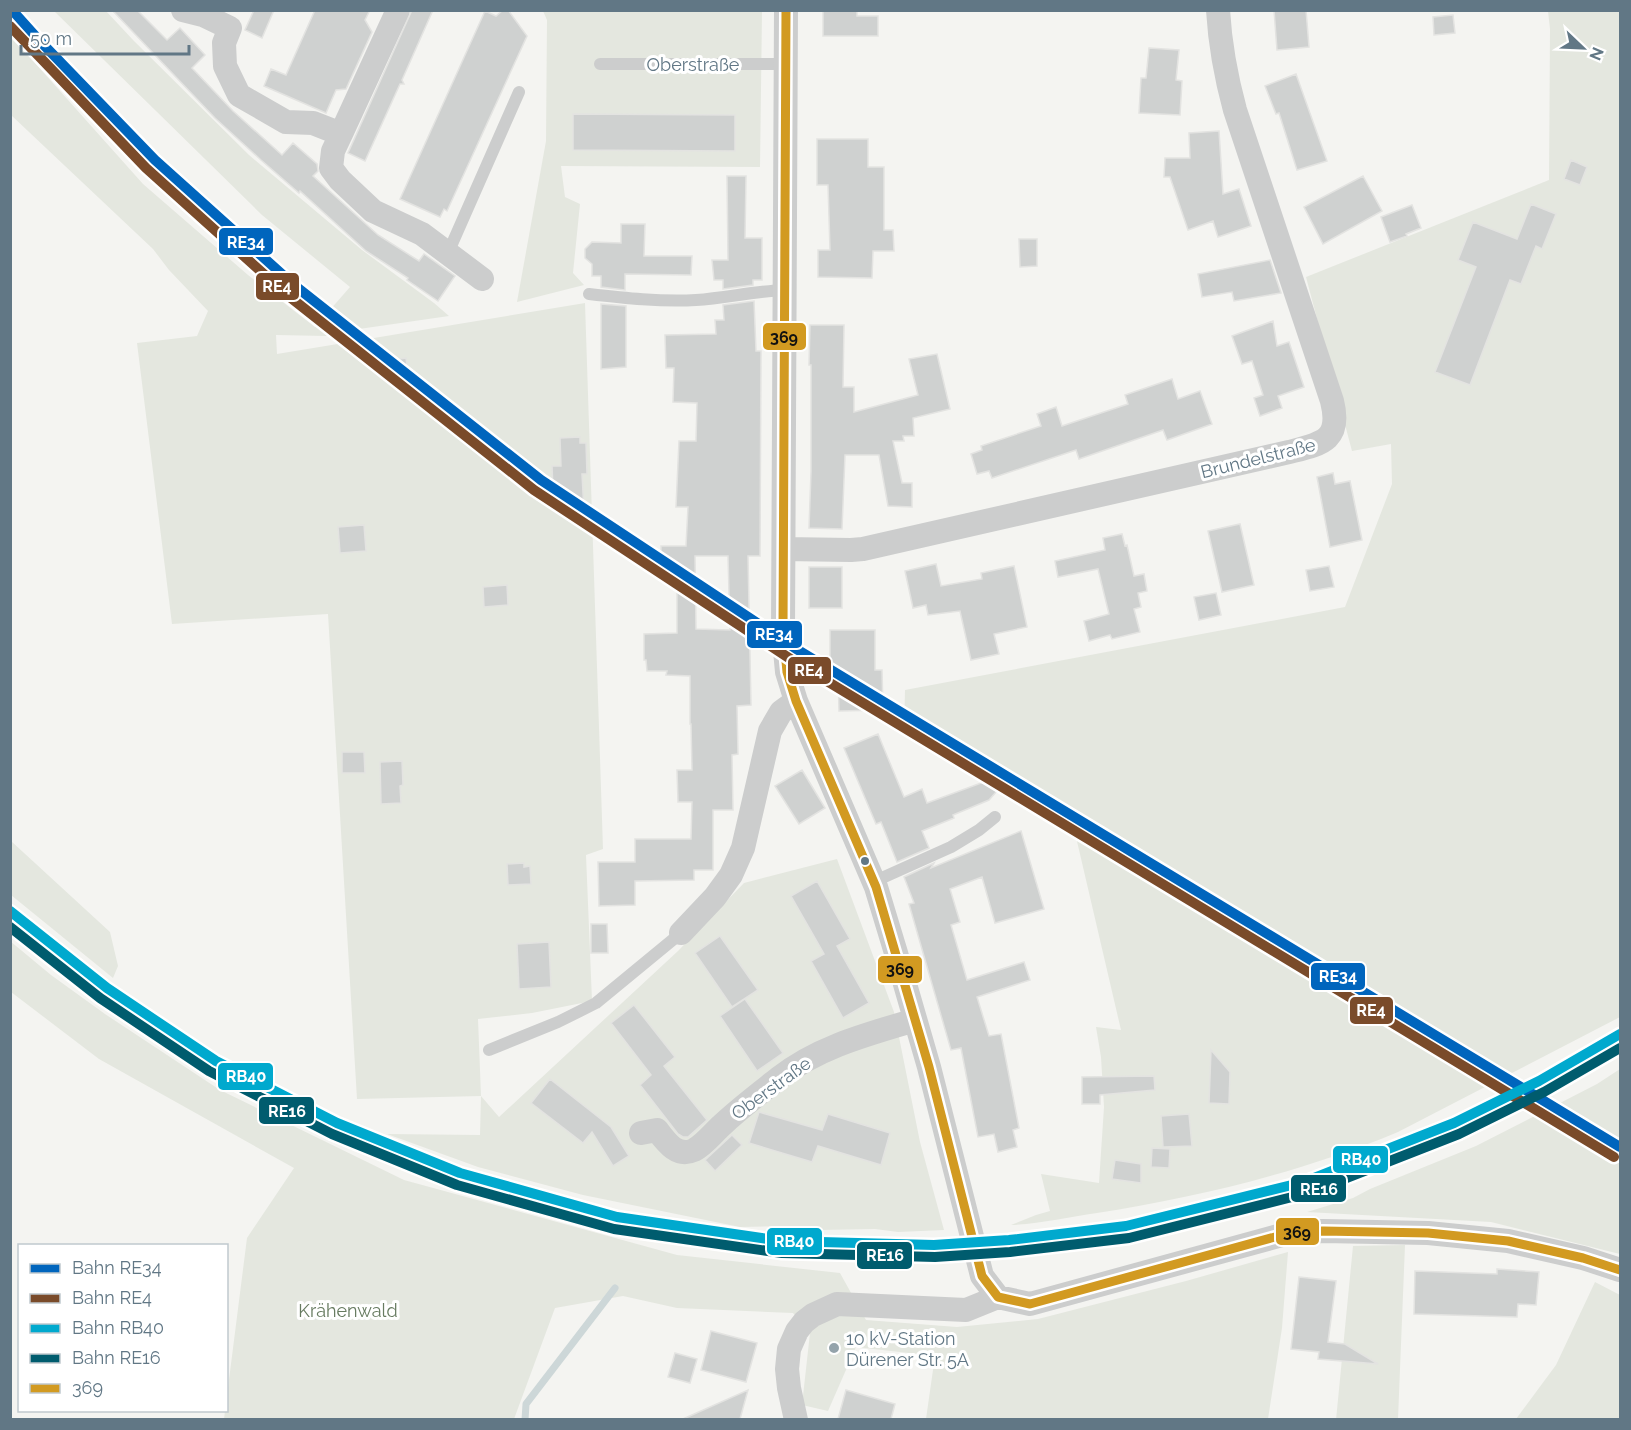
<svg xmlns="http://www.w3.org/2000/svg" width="1631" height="1430" font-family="Raleway,sans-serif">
	<rect width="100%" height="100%" fill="#f4f4f1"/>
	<!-- green -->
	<path fill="#e4e7df" d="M54 11H106L134 41 249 155 362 250 434 303 449 316 359 329 326 336 276 335 277 354 585 303 603 849 586 855 592 1001 532 1013 478 1019 481 1096 499 1117 678 951 744 883 837 859 894 1012 920 1142 944 1230 898 1232 875 1229 820 1230 793 1226 740 1227 583 1195 478 1167 387 1134 480 1135 481 1096 357 1099 328 614 172 624 137 343 197 336 208 311 169 270 153 249 11 115 10 35 143 184 248 275 315 327 350 287 262 215Z
		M543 11H762L760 167 561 166 565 197 580 204 573 273 584 285 517 302 546 141 547 20Z
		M1548 11H1620V1017L1398 1132C1302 1172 1200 1197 1097 1213 1068 1217 1040 1224 1011 1225L1036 1215 1050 1211 1041 1174 1099 1183 1104 1107 1101 1057 1096 1027 1121 1030 1076 837 904 734 905 690 1345 607 1392 484 1391 444 1352 451 1306 277 1549 180 1550 29Z
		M11 841 110 932 118 966 113 978 11 895Z
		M10 941 51 975 105 1014 220 1090 404 1180 677 1255 840 1273 866 1320 957 1327 1038 1319 1186 1281 1288 1252 1282 1328 1268 1419H926L935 1356 856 1347 828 1411 802 1405 810 1333 793 1313 677 1308 623 1296 555 1308 514 1419H224L247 1238 294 1168 99 1059 11 992Z
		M1620 1069V1254L1491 1222 1307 1212 1353 1198 1370 1189 1476 1146 1597 1084Z
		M1405 1245 1398 1419 1336 1420 1353 1246Z
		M1595 1282 1620 1295V1419H1516L1556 1365Z"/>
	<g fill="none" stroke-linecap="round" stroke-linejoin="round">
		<!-- stream -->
		<path stroke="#cdd7d8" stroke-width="7" d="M525 1420 526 1404 615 1288"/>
	</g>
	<!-- building -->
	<path fill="#cfd1d0" stroke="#e3e3e1" stroke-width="1.5" fill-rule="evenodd" d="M112 10H137L167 40 180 28 205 55 192 68 233 111 282 155 293 143 317 164 318 171 313 176 378 235 419 261 424 254 455 276 438 301 407 280 408 278 366 251 300 191 299 193 261 160 215 118Z
		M254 10H274L262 38 245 30Z
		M315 10H370L365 20 372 32 346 89 336 90 326 113 264 86 271 69 286 75Z
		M412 10H433L402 80 404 84H400L365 161 348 153Z
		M503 10H508L527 36 447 211 444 209 440 217 400 199 485 11 496 16Z
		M823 10H857V16H878V36H823Z
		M1274 10H1306L1309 47 1277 50Z
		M1453 15 1455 33 1434 35 1433 17Z
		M1149 48 1179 50 1176 80 1182 81 1180 115 1139 113 1141 78H1146Z
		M1296 74 1327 161 1297 170 1279 113 1276 114 1265 86Z
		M573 114 735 115V151L573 150Z
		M1219 131 1223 194 1239 189 1251 226 1218 237 1213 221 1188 230 1170 177H1164L1165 158H1190L1189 133Z
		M817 139H868V167H884V230H893L894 251H873L872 278 818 277V250H830L828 185H817Z
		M1571 160 1587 167 1580 185 1564 179Z
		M727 176H746L745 238H762V280H753V285L723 289V280H714L712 260H728Z
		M1363 176 1382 211 1323 244 1304 207Z
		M1531 204 1556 214 1542 249 1536 246 1521 284 1510 280 1470 385 1435 372 1476 267 1458 260 1473 222 1517 239Z
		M1412 205 1421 228 1406 234 1407 236 1390 242 1381 217Z
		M621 224H645L644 256H692L691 275 625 274V290L601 287V276H592V264L585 258V249L592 242 621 243Z
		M1019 239H1037V266L1020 267Z
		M1270 260 1281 293 1234 301 1232 292 1202 297 1198 274Z
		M754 301 756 351H761L760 556H748L751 705 737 706 738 754 732 755 733 810H713V870H694V880L635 881V905L599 906 598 862H635V839H691L692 802H678L677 770H692L691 724H690V676L666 675 667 671H647L646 660H644V634L677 633V567H661V546H686L688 507H676L679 441H696L697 403 673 402 674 368H666L665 335 716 334 715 320H724L723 305ZM695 556H728L730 630 696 629Z
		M601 304 626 306V367L601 369Z
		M1273 321 1277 346 1289 342 1304 387 1278 396 1282 408 1260 416 1254 398 1263 395 1252 361 1242 364 1232 336Z
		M810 325H844L843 387H854V412L918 395 909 359 937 354 950 409 913 418 914 436H903L904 441H893L902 483H912V507L888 506 879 455H845L842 529 809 528 811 472V365H809Z
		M406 358 409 381 389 384 385 361Z
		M1172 379 1178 399 1200 391 1212 424 1167 440 1163 430 1079 459 1076 450 992 478 989 471 977 474 971 454 982 450 981 446 1041 426 1037 414 1056 407 1062 426 1128 404 1125 395Z
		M580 437V443H586L587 474H582L584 511 554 512 552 466H561L560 438Z
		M1333 473 1335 484 1350 481 1362 540 1330 547 1317 477Z
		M1240 524 1254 585 1222 592 1208 531Z
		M364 525 366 551 340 553 338 527Z
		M1122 534 1125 546 1127 545 1134 576 1144 574 1147 591 1138 593 1141 607 1134 609 1140 632 1112 639 1110 635 1089 641 1084 621 1109 614 1098 569 1058 577 1055 561 1105 550 1103 538Z
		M936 564 941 586 982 579 981 573 1014 566 1027 627 994 634 999 654 971 660 960 611 928 615 926 605 913 608 905 571Z
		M1329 566 1334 587 1310 591 1306 570Z
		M809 567H842V608H809Z
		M507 585 508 605 484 607 483 587Z
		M1216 593 1221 615 1199 620 1194 597Z
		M830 630H875V670H882L883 710 839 711 838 671H830Z
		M878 734 904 797 922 789 927 803 981 783H985L997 791 989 800 953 815 954 818 922 831 929 848 897 862 881 822 876 824 844 748Z
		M342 752H364L365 773H342Z
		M402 761 403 785 400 786 401 803 381 804 380 762Z
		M802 770 825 808 799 824 775 786Z
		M1021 831 1044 909 995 923 982 877 950 889 960 922 951 925 967 980 1024 962 1030 980 977 997 989 1036 1001 1034 1019 1128 1013 1130 1017 1147 998 1152 994 1134 978 1137 961 1048 951 1050 909 904 914 903 904 877 934 863 931 868Z
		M524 863V867L530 866 531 884 508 885 507 864Z
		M817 881 850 939 837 946 869 1003 843 1018 811 961 824 954 791 896Z
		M591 924H607L608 953H591Z
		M720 936 758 990 732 1007 695 953Z
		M549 942 551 987 519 989 517 944Z
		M745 999 783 1053 757 1071 720 1016Z
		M634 1005 675 1057 664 1066 707 1120 688 1137H683L678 1134 640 1085 651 1075 611 1023Z
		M1211 1050 1230 1072 1229 1104 1209 1103Z
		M1154 1076 1155 1090 1100 1095V1104H1082V1077Z
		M550 1079 611 1127 629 1156 613 1166 592 1132 583 1143 531 1103Z
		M759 1112 822 1130 828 1114 890 1133 881 1165 818 1146 812 1162 749 1143Z
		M1189 1114 1192 1146 1163 1147 1161 1116Z
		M732 1135 742 1145 715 1171 705 1160Z
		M1152 1148 1170 1149 1169 1168 1151 1167Z
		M1115 1160 1141 1164V1183L1112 1179Z
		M1497 1269 1539 1272 1536 1305 1518 1304 1517 1317 1414 1314 1415 1271 1497 1274Z
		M1299 1277 1336 1281 1328 1342 1345 1344 1378 1364 1318 1359 1319 1352 1291 1349Z
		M711 1331 757 1343 746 1382 701 1370Z
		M675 1353 697 1359 690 1383 668 1377Z
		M748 1390 740 1419H683Z
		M846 1390 895 1404 891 1419H838Z"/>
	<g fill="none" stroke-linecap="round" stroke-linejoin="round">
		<!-- lane -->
		<path stroke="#cccdcd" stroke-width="12" d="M600 64H785
			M448 253 519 92
			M589 294C624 298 661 302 696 300 726 298 755 291 785 290
			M873 882 951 847 979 830 995 817
			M489 1050 558 1022 596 1003 681 933"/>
		<!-- street -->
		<path stroke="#cccdcd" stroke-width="24" d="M183 10 203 15 230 28 224 43 225 66 239 95 286 122 313 123 341 134 333 151 331 168 340 180 373 211 422 234 482 279
			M786 10 783 629 787 672 796 701 876 887 896 953 929 1067 982 1276 998 1297 1030 1304 1293 1232 1323 1231 1428 1233 1508 1241 1583 1258 1620 1270
			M341 134 398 10
			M784 549 851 550 863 549 1289 452C1321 444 1342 441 1332 401L1235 110C1226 77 1220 44 1218 10
			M681 933 715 897 731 875 743 848 770 731 781 712 796 701
			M641 1133 657 1130C666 1142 677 1158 694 1150 704 1145 714 1132 722 1125 740 1108 760 1093 779 1078 818 1047 868 1034 915 1020
			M796 1420 789 1388 787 1369 789 1349 797 1331 804 1322 813 1315 837 1304 966 1310 998 1297"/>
		<!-- bus-1 casing -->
		<g stroke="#fff" stroke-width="14">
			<path id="bus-1" d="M786 10 783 629 787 672 796 701 876 887 929 1067 982 1276 998 1297 1030 1304 1293 1232 1323 1231 1428 1233 1508 1241 1583 1258 1620 1270"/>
		</g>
		<!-- bus-1 -->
		<use href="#bus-1" stroke="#d29a21" stroke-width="9"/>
		<!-- rail-1 casing -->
		<g stroke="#fff" stroke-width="15">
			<path id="rail-1" d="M12 10 39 40 155 160 294 285 541 480 798 650 1620 1147"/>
		</g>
		<!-- rail-2 casing -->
		<g stroke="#fff" stroke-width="15">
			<path id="rail-2" d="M10 26 146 168 286 294 534 490 792 660 1614 1157"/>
		</g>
		<!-- rail-3 casing -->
		<g stroke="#fff" stroke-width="15">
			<path id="rail-3" d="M10 911 107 988 216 1061 337 1123 460 1173 617 1217 782 1241 934 1245 1009 1240 1126 1226 1304 1182 1454 1123 1539 1081 1620 1034"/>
		</g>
		<!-- rail-4 casing -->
		<g stroke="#fff" stroke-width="15">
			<path id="rail-4" d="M10 927 100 998 209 1071 332 1134 457 1185 614 1229 782 1253 935 1257 1010 1252 1129 1238 1308 1193 1459 1134 1544 1092 1620 1048"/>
		</g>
		<!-- rail-1 -->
		<use href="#rail-1" stroke="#0065bd" stroke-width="10"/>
		<!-- rail-2 -->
		<use href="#rail-2" stroke="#7a4b2a" stroke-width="10"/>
		<!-- rail-3 -->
		<use href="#rail-3" stroke="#00a9ce" stroke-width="10"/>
		<!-- rail-4 -->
		<use href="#rail-4" stroke="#005c6e" stroke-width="10"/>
	</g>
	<!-- markers -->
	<circle fill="#617785" stroke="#fff" stroke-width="2" cx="865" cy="861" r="5"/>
	<circle fill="#94a3ab" stroke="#fff" stroke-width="2" cx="834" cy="1348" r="6"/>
	<g text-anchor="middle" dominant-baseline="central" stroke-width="6" stroke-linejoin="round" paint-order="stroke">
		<!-- street labels -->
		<g font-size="18" fill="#617785" stroke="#fff">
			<text x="693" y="64">Oberstraße</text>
			<text transform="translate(1258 458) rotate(-14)">Brundelstraße</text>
			<text transform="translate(771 1088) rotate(-36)">Oberstraße</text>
		</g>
		<!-- park labels -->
		<g font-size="18" fill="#677b60" stroke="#fff">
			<text x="348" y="1310">Krähenwald</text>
		</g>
		<!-- poi labels -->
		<g font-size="18" fill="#617785" stroke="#fff" text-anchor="start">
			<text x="846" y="1338">10 kV-Station<tspan x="846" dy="21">Dürener Str. 5A</tspan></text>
		</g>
	</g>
	<g stroke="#fff" stroke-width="2">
		<rect x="218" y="227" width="56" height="29" rx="6" fill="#0065bd"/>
		<rect x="255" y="272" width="45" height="29" rx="6" fill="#7a4b2a"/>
		<rect x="762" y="322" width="45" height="29" rx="6" fill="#d29a21"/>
		<rect x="746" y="620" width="57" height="29" rx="6" fill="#0065bd"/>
		<rect x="787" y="656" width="45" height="29" rx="6" fill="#7a4b2a"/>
		<rect x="877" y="955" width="46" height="29" rx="6" fill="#d29a21"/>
		<rect x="1310" y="962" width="56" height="29" rx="6" fill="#0065bd"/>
		<rect x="1349" y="996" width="45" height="29" rx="6" fill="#7a4b2a"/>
		<rect x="217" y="1062" width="57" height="29" rx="6" fill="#00a9ce"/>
		<rect x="258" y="1096" width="57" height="29" rx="6" fill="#005c6e"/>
		<rect x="1332" y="1145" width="57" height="29" rx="6" fill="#00a9ce"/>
		<rect x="1290" y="1174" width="57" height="29" rx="6" fill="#005c6e"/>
		<rect x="1275" y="1217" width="45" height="29" rx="6" fill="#d29a21"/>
		<rect x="766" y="1227" width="57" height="29" rx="6" fill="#00a9ce"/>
		<rect x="856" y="1241" width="57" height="29" rx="6" fill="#005c6e"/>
	</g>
	<g font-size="16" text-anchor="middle" font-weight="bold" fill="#fff">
		<text x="246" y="248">RE34</text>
		<text x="277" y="292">RE4</text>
		<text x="774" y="640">RE34</text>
		<text x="809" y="676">RE4</text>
		<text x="1338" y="982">RE34</text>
		<text x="1371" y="1016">RE4</text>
		<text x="246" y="1082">RB40</text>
		<text x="287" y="1117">RE16</text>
		<text x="1361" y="1165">RB40</text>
		<text x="1319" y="1195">RE16</text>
		<text x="794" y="1247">RB40</text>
		<text x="885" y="1261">RE16</text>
	</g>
	<g font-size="16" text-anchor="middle" font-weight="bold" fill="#111">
		<text x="784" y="343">369</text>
		<text x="900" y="975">369</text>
		<text x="1297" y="1238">369</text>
	</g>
	<!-- border -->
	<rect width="1631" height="1430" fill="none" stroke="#617785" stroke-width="24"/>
	<!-- legend -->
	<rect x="18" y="1244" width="210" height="168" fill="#ffffff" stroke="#c0c9ce" stroke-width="1.5"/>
	<rect x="30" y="1264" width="30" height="9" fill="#0065bd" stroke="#c0c9ce" stroke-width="1.5"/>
	<text x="72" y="1274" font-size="18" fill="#617785">Bahn RE34</text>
	<rect x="30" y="1294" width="30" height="9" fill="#7a4b2a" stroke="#c0c9ce" stroke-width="1.5"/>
	<text x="72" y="1304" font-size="18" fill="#617785">Bahn RE4</text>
	<rect x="30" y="1324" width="30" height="9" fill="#00a9ce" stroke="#c0c9ce" stroke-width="1.5"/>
	<text x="72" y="1334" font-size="18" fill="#617785">Bahn RB40</text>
	<rect x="30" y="1354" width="30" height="9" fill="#005c6e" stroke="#c0c9ce" stroke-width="1.5"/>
	<text x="72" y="1364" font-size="18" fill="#617785">Bahn RE16</text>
	<rect x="30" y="1384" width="30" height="9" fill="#d29a21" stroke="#c0c9ce" stroke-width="1.5"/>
	<text x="72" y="1394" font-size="18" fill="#617785">369</text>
	<!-- north arrow -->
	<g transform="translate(1583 48) rotate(113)" stroke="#ffffff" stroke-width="4.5" paint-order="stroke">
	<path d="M0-4.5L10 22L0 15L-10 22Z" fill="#617785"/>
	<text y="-9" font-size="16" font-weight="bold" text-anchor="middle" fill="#617785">N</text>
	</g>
	<!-- scale -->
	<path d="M21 45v9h168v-9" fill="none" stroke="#617785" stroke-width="3"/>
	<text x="30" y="45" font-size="18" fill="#617785" stroke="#ffffff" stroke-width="4.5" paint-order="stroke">50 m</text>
</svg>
